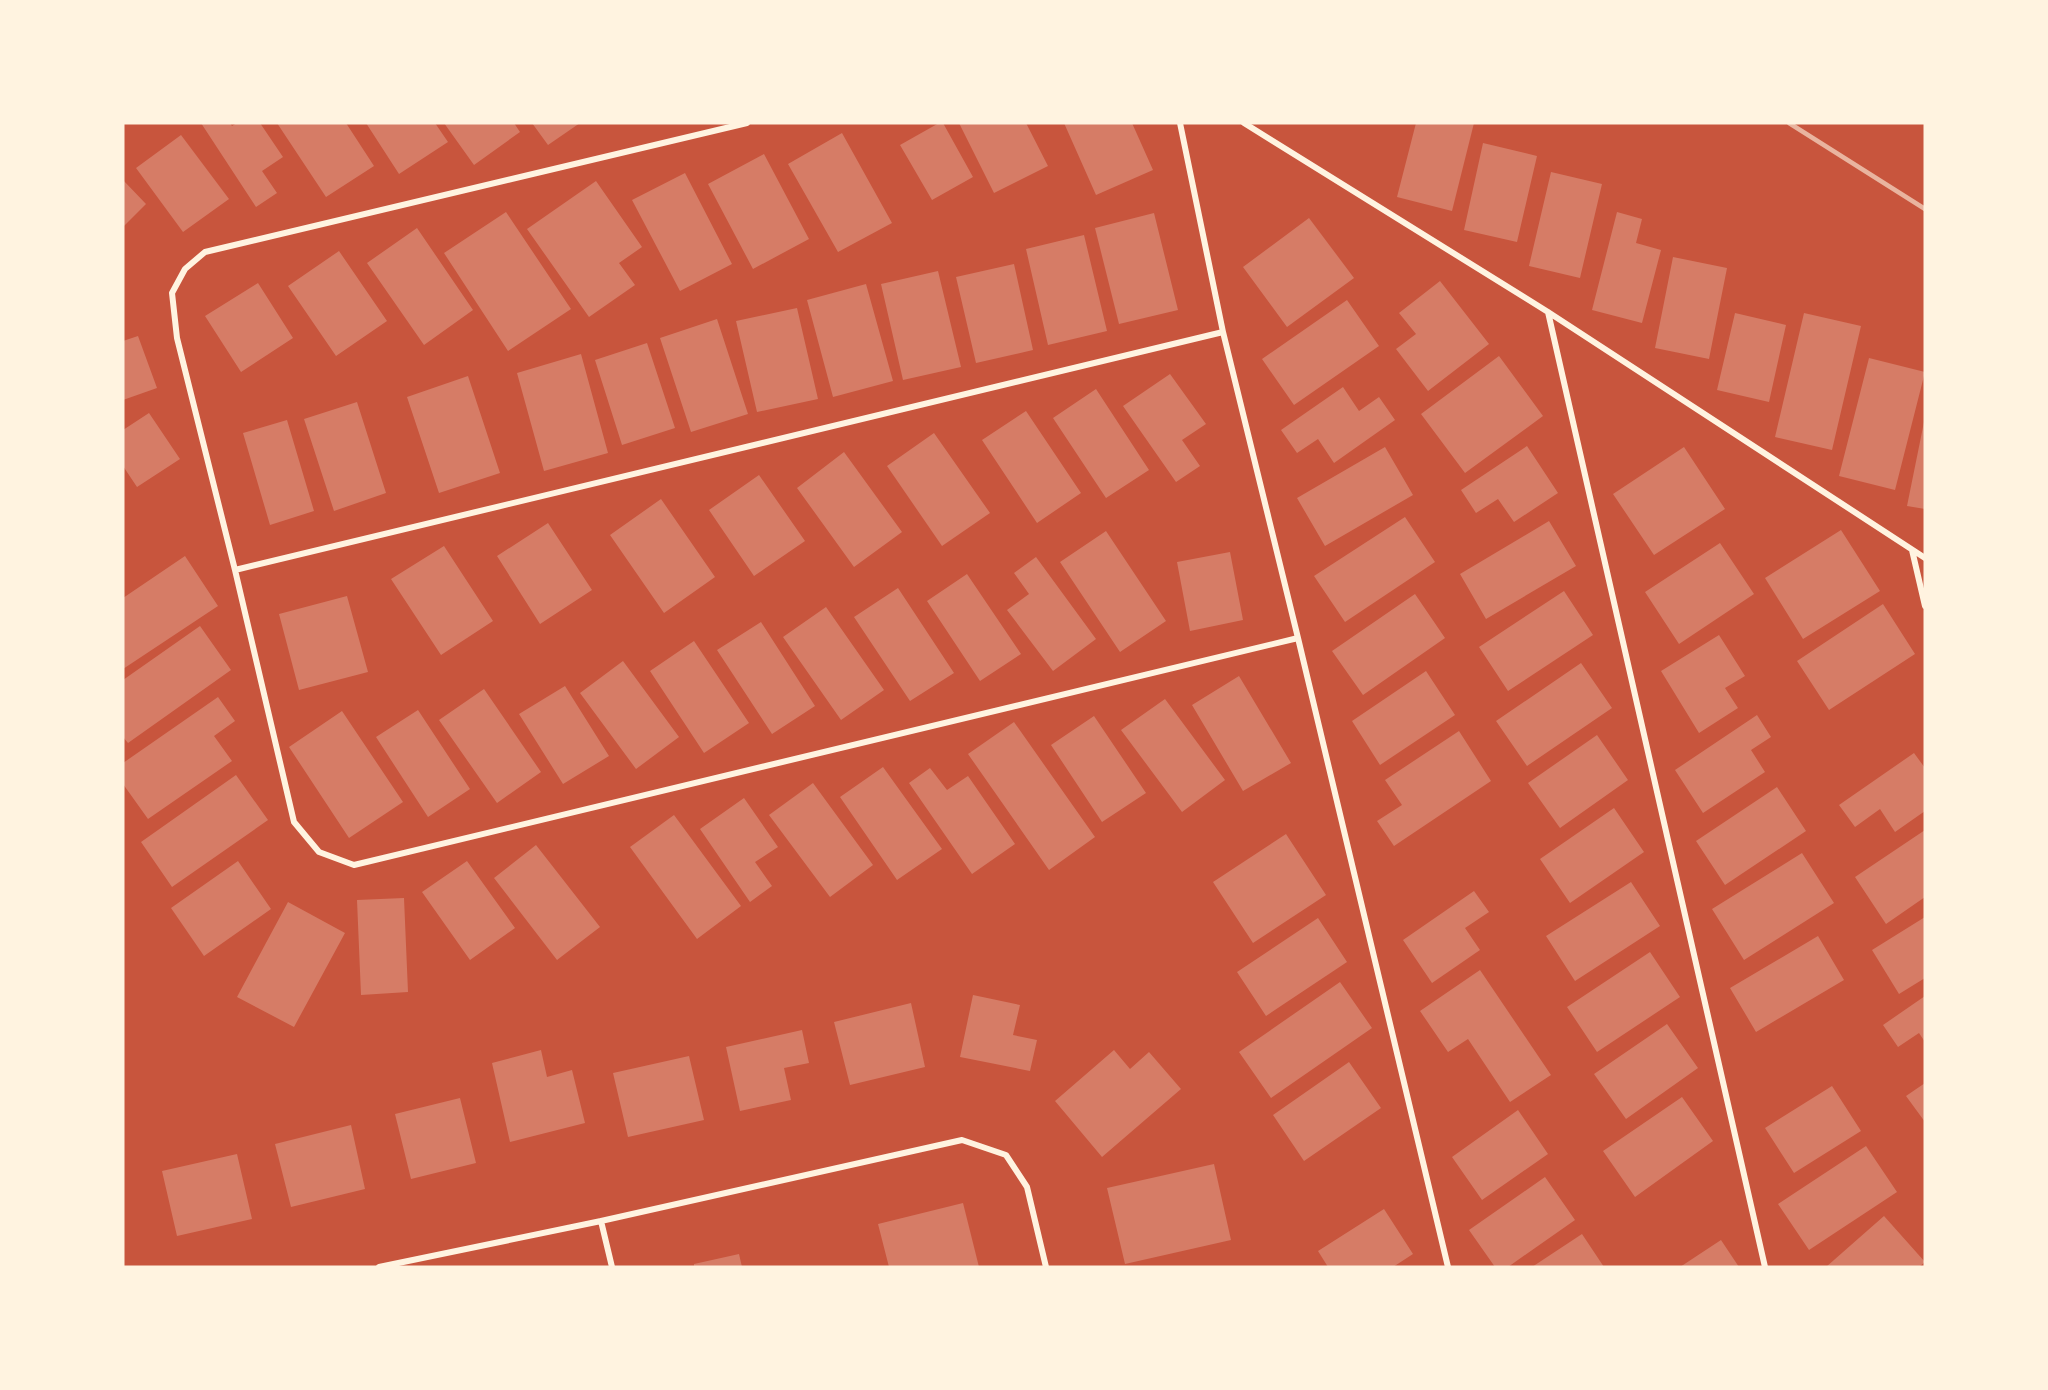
<svg xmlns="http://www.w3.org/2000/svg" width="2048" height="1390" font-family="'Source Sans 3',sans-serif">
	<rect width="100%" height="100%" fill="#c8553d"/>
	<!-- building -->
	<path fill="#d67c66" d="M201 123H230L232 126 237 123H260L283 157 262 171 277 193 256 207Z
		M277 123H346L374 166 326 197Z
		M366 123H435L448 142 399 174Z
		M444 123H514L520 132 474 165Z
		M532 123H580L548 145Z
		M939 123H943L973 177 932 200 900 145Z
		M959 123H1026L1048 166 994 193Z
		M1064 123H1132L1153 170 1096 195Z
		M1416 123H1474L1452 211 1397 197Z
		M842 133 892 223 838 252 788 164Z
		M181 135 229 199 183 232 136 168Z
		M1483 143 1537 156 1517 242 1464 230Z
		M764 154 809 239 753 269 708 184Z
		M1551 172 1602 184 1580 278 1529 266Z
		M685 173 732 264 680 291 632 200Z
		M123 180 146 204 123 227Z
		M596 181 642 247 619 263 635 285 589 317 527 229Z
		M506 212 571 309 508 351 444 253Z
		M1617 212 1642 219 1636 243 1661 250 1642 323 1592 310Z
		M1154 213 1178 310 1119 324 1095 228Z
		M1309 218 1354 278 1287 327 1243 267Z
		M417 228 473 310 424 345 367 263Z
		M1084 235 1107 331 1048 345 1026 249Z
		M339 251 387 321 336 356 288 286Z
		M1673 257 1727 268 1709 359 1655 348Z
		M1014 264 1033 350 976 363 956 277Z
		M938 271 961 367 903 380 881 284Z
		M1440 281 1489 344 1428 391 1396 349 1416 334 1399 313Z
		M258 283 293 338 241 372 205 316Z
		M866 284 893 381 833 397 807 300Z
		M1347 300 1379 346 1294 405 1262 359Z
		M797 308 818 399 757 412 736 321Z
		M1735 313 1786 325 1769 402 1717 390Z
		M1804 313 1861 326 1832 450 1775 437Z
		M717 319 748 414 691 432 660 338Z
		M138 336 157 388 123 400V341Z
		M647 343 675 428 622 445 595 360Z
		M581 354 608 453 544 471 517 373Z
		M1499 356 1543 416 1465 473 1421 414Z
		M1869 358 1925 372 1895 490 1839 476Z
		M1170 374 1206 424 1182 440 1200 466 1176 482 1123 406Z
		M468 376 500 473 439 493 407 397Z
		M1343 387 1359 411 1379 397 1395 420 1334 463 1318 439 1297 453 1281 430Z
		M1096 389 1149 470 1106 498 1053 418Z
		M357 402 386 493 334 511 304 419Z
		M1026 411 1081 493 1037 523 982 440Z
		M149 413 180 459 137 487 123 466V430Z
		M287 420 314 511 270 525 243 433Z
		M1924 422H1925V509L1907 506Z
		M934 433 990 513 942 546 887 466Z
		M1527 446 1558 493 1514 522 1498 499 1476 513 1461 490Z
		M1385 447 1413 495 1325 546 1297 498Z
		M1684 447 1725 509 1654 555 1613 494Z
		M844 452 902 532 854 567 797 488Z
		M759 475 805 541 754 576 709 510Z
		M661 499 715 577 664 613 610 535Z
		M1405 517 1435 562 1345 622 1314 576Z
		M1549 521 1576 566 1486 619 1460 574Z
		M548 523 592 590 540 624 497 556Z
		M1841 530 1880 591 1803 639 1765 578Z
		M1106 531 1166 621 1120 652 1060 562Z
		M1720 543 1754 594 1679 644 1645 592Z
		M444 546 493 621 441 655 391 579Z
		M1230 552 1243 620 1190 631 1177 562Z
		M185 556 218 606 123 669V598Z
		M1036 557 1096 639 1053 671 1007 610 1029 594 1014 573Z
		M967 574 1021 654 980 681 927 601Z
		M898 588 954 673 910 701 854 617Z
		M1564 591 1593 635 1508 691 1479 647Z
		M1415 594 1445 638 1363 695 1332 651Z
		M347 596 368 672 299 690 279 614Z
		M1883 604 1915 654 1829 710 1797 661Z
		M826 607 884 690 841 720 783 637Z
		M761 622 815 706 772 734 717 650Z
		M200 626 231 670 128 743 123 737V680Z
		M1719 635 1745 676 1725 688 1738 708 1699 733 1661 671Z
		M694 641 749 723 704 753 650 671Z
		M623 661 679 737 636 769 580 693Z
		M1581 663 1612 708 1527 766 1496 721Z
		M1426 671 1455 715 1380 765 1352 721Z
		M1239 676 1291 763 1243 791 1192 705Z
		M565 686 609 756 563 784 519 714Z
		M484 689 541 772 497 803 439 720Z
		M218 697 235 721 214 736 232 761 148 819 123 784V763Z
		M1165 699 1225 780 1182 812 1121 730Z
		M418 710 470 789 428 817 376 737Z
		M342 711 403 802 349 838 289 747Z
		M1757 715 1771 737 1751 750 1765 772 1703 813 1675 770Z
		M1094 716 1146 793 1102 822 1051 745Z
		M1014 722 1095 837 1049 870 968 754Z
		M1459 731 1491 781 1394 846 1377 821 1402 805 1385 780Z
		M1597 735 1628 780 1560 828 1528 783Z
		M1914 753 1925 768V811L1895 832 1880 809 1855 827 1839 805Z
		M883 767 942 849 897 880 840 797Z
		M930 768 947 790 968 776 1015 844 972 874 909 783Z
		M236 775 268 820 172 887 141 842Z
		M813 783 873 865 830 897 769 815Z
		M1777 787 1806 831 1725 885 1696 841Z
		M744 798 778 847 755 862 772 886 750 902 700 829Z
		M1614 808 1644 852 1570 903 1540 859Z
		M674 815 741 906 697 939 630 847Z
		M1925 830V897L1886 924 1855 877Z
		M1286 834 1326 895 1253 943 1213 882Z
		M536 845 600 927 557 960 494 878Z
		M1802 853 1834 903 1744 960 1712 909Z
		M238 861 271 909 204 956 171 908Z
		M467 861 515 928 470 960 422 892Z
		M1631 882 1660 926 1575 981 1546 936Z
		M1474 891 1489 912 1465 928 1480 950 1432 983 1403 940Z
		M404 898 408 992 361 995 357 900Z
		M288 902 345 933 294 1027 237 997Z
		M1925 917V978L1899 994 1872 950Z
		M1318 918 1347 962 1266 1016 1237 972Z
		M1818 936 1844 980 1756 1032 1730 988Z
		M1650 952 1680 997 1597 1052 1567 1007Z
		M1480 970 1551 1075 1510 1102 1468 1039 1448 1052 1420 1011Z
		M1340 982 1372 1028 1271 1098 1239 1052Z
		M973 995 1020 1005 1013 1035 1037 1040 1030 1071 960 1057Z
		M1925 996V1042L1919 1033 1898 1047 1883 1025Z
		M911 1003 925 1067 850 1085 834 1022Z
		M1667 1024 1698 1068 1626 1119 1594 1074Z
		M802 1030 809 1063 784 1068 791 1100 740 1111 726 1047Z
		M541 1050 547 1077 572 1070 585 1123 510 1142 492 1063Z
		M1114 1050 1130 1069 1149 1052 1181 1089 1102 1157 1055 1101Z
		M689 1056 704 1120 628 1137 613 1073Z
		M1349 1062 1381 1108 1304 1161 1273 1115Z
		M1925 1083V1122L1906 1096Z
		M1832 1086 1861 1131 1794 1173 1765 1128Z
		M1682 1097 1713 1141 1635 1197 1603 1151Z
		M460 1098 476 1163 411 1179 395 1114Z
		M1518 1110 1548 1154 1482 1200 1452 1157Z
		M351 1125 365 1189 291 1207 275 1144Z
		M1866 1146 1897 1192 1809 1250 1778 1204Z
		M237 1154 252 1219 177 1236 162 1171Z
		M1214 1164 1231 1240 1125 1264 1107 1188Z
		M1545 1177 1575 1220 1508 1267H1495L1469 1230Z
		M963 1203 979 1267H889L878 1224Z
		M1384 1209 1413 1254 1393 1267H1328L1318 1251Z
		M1884 1216 1925 1262 1919 1267H1826Z
		M1582 1234 1604 1267H1532Z
		M1721 1240 1739 1267H1680Z
		M739 1254 742 1267H694V1264Z"/>
	<g fill="none" stroke-linecap="round" stroke-linejoin="round">
		<!-- minor -->
		<path stroke="#fff3e0" stroke-width="6" d="M747 123 205 252 185 269 172 293 177 338 235 570 294 822 319 852 354 865 1298 638
			M1180 123 1223 332 1298 638 1448 1267
			M1244 123 1548 312 1925 558
			M1548 312 1765 1267
			M1912 550 1925 606
			M235 570 1223 332
			M601 1221 612 1267
			M379 1267 601 1221 962 1140 1006 1155 1027 1187 1046 1267"/>
		<!-- rail -->
		<path stroke="#e9b49f" stroke-width="4.5" d="M1789 123 1925 209"/>
	</g>
	<!-- border -->
	<rect width="2048" height="1390" fill="none" stroke="#fff3e0" stroke-width="249"/>
</svg>
